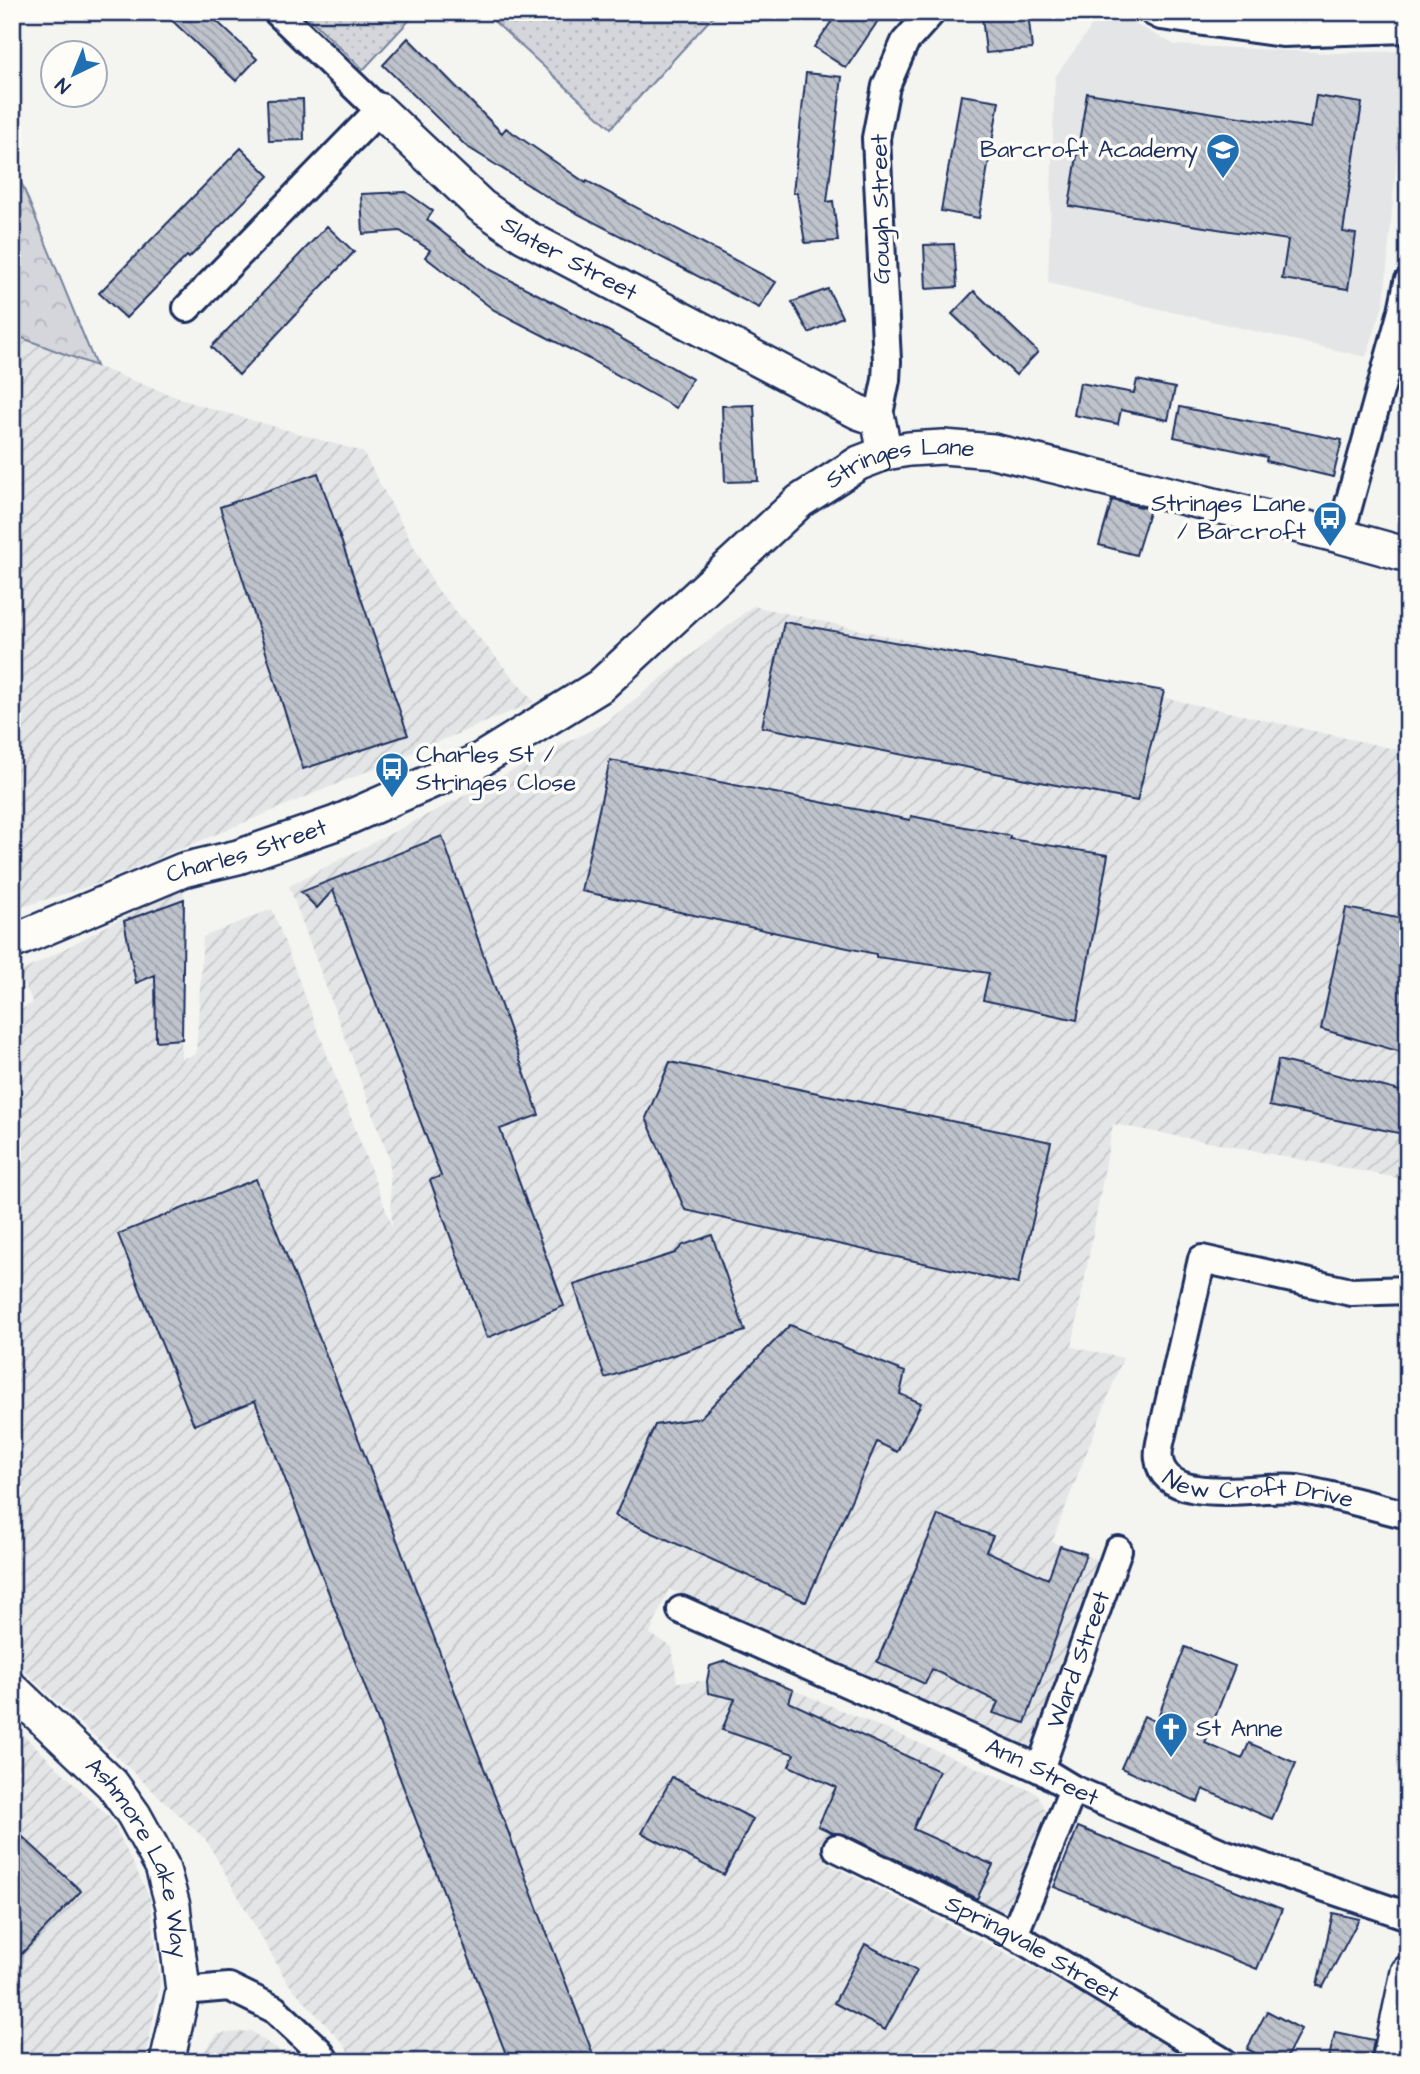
<svg xmlns="http://www.w3.org/2000/svg" width="1420" height="2074" font-family="'Architects Daughter',sans-serif">
	<defs>
		<pattern id="industrial-furrows" width="10" height="10" patternUnits="userSpaceOnUse" patternTransform="scale(1.75)"><rect width="10" height="10" fill="#e4e5e6"/><path d="M-1 1l2-2M0 10L10 0M9 11l2-2" fill="none" stroke="#c3c5c8"/></pattern>
		<pattern id="grass-dots" width="8" height="8" patternUnits="userSpaceOnUse" patternTransform="scale(1.75)"><rect width="8" height="8" fill="#d4d6db"/><path d="M2 2h.1M6 6h.1" fill="none" stroke="#b5b8be" stroke-width="1.8" stroke-linecap="round"/></pattern>
		<pattern id="forest-crowns" width="20" height="18" patternUnits="userSpaceOnUse" patternTransform="scale(1.75)"><rect width="20" height="18" fill="#d4d6db"/><path d="M2 6a3 3 0 1 1 6 0M12 15a3 3 0 1 1 6 0" fill="none" stroke="#b5b8be"/></pattern>
		<pattern id="building-back-hatch" width="6" height="6" patternUnits="userSpaceOnUse" patternTransform="scale(1.75)"><rect width="6" height="6" fill="#bfc3cc"/><path d="M-1 5l2 2M0 0l6 6M5-1l2 2" fill="none" stroke="#9a9fa9"/></pattern>
	</defs>
	<rect width="100%" height="100%" fill="#f4f4f1"/>
	<filter id="ink" filterUnits="userSpaceOnUse"><feTurbulence type="fractalNoise" baseFrequency=".0143" numOctaves="2"/><feDisplacementMap in="SourceGraphic" scale="14" xChannelSelector="R" yChannelSelector="G"/><feConvolveMatrix kernelMatrix="1 2 1 2 8 2 1 2 1" color-interpolation-filters="sRGB"/></filter>
	<g filter="url(#ink)">
		<!-- built -->
		<path fill="#e4e5e6" d="M1102 12H1112L1175 45 1333 53 1406 51 1384 302 1366 357 1048 283 1055 77Z"/>
		<!-- industrial -->
		<path fill="url(#industrial-furrows)" d="M12 334 192 403 363 452 437 589 534 702 96 884 12 910Z
			M753 606 1408 752V1180L1113 1124 1072 1347 1123 1358 1052 1542 1104 1562 1036 1749 669 1589 650 1634 672 1647 677 1682 707 1681 710 1666 725 1661 1037 1793 1046 1811 1007 1908 1000 1915 977 1899 838 1836 825 1862 1019 1960 1202 2062H353L345 2046 287 1982 206 1840 12 1660V1169L23 1153 12 1136V1015L33 1003 19 973 184 885 181 1059 196 1054 203 937 272 909 392 1226 389 1158 289 886 605 723Z
			M12 1724 111 1819 150 1898 160 1984 145 2062H12Z
			M251 2031 294 2062H195L218 2034Z"/>
		<!-- grass -->
		<path fill="url(#grass-dots)" stroke="#78829c" stroke-width="2" d="M303 12H417L363 70Z
			M484 12H717L611 128Z"/>
		<!-- forest -->
		<path fill="url(#forest-crowns)" stroke="#78829c" stroke-width="2" d="M12 160 96 366 12 334Z"/>
		<!-- building -->
		<path fill="url(#building-back-hatch)" stroke="#1b2f5e" stroke-width="2" d="M163 12H207L257 59 236 81Z
			M838 12H884L846 68 814 47Z
			M1028 12 1032 49 986 53 982 16Z
			M408 38 502 133 506 128 586 183 587 181 776 282 759 308 557 203 466 146 383 65Z
			M806 73 842 77 827 202 833 201 838 241 805 243 797 193H793Z
			M1087 93 1311 128 1316 96 1362 103 1343 232 1356 234 1348 289 1282 279 1288 240 1069 206Z
			M961 95 999 101 979 218 941 211Z
			M303 99 304 140 269 141 267 100Z
			M241 148 269 176 189 258 187 256 126 318 99 293Z
			M406 192 433 211 427 220 491 270 610 332 692 379 676 408 589 359 494 310 425 257 430 250 400 231 363 234 361 194Z
			M327 226 354 252 239 375 211 347Z
			M954 244 957 287 926 289 924 245Z
			M828 289 842 317 809 333 792 302Z
			M974 291 1038 352 1016 375 952 314Z
			M1137 380 1175 388 1168 420 1121 410 1118 424 1074 415 1080 383 1134 393Z
			M754 405 758 481 725 482 722 406Z
			M1180 407 1342 440 1333 477 1266 461 1267 457 1174 437Z
			M318 473 408 735 303 769 220 507Z
			M1112 500 1150 509 1136 555 1099 545Z
			M784 622 1164 691 1137 801 762 727Z
			M610 760 910 820 911 816 1010 836V839L1108 855 1077 1020 983 1000 989 973 876 957V954L581 891Z
			M442 836 539 1115 500 1129 564 1306 487 1338 430 1180 441 1176 333 890 317 908 301 892Z
			M184 899 182 1039 156 1041 155 975 136 983 124 921Z
			M1346 908 1408 920V1054L1321 1029Z
			M1278 1060 1408 1093V1135L1269 1106Z
			M670 1062 1051 1142 1018 1284 685 1210 646 1118Z
			M256 1179 336 1380 596 2062H509L255 1401 194 1425 118 1234Z
			M712 1235 745 1331 605 1378 574 1285 675 1253 683 1245Z
			M790 1325 905 1372 900 1394 921 1403 897 1452 877 1442 806 1602 615 1516 655 1425 700 1418Z
			M938 1515 993 1536 986 1551 1048 1579 1060 1546 1086 1554 1025 1723 993 1713 998 1702 932 1669 925 1684 877 1662Z
			M1185 1647 1235 1666 1205 1743 1242 1759 1249 1743 1296 1763 1272 1819 1203 1789 1198 1802 1121 1768 1144 1716 1156 1722Z
			M725 1661 793 1690 789 1702 939 1771 913 1829 993 1865 977 1899 844 1834 833 1833 818 1826 836 1787 789 1766 794 1754 722 1730 735 1699 708 1693 707 1681 710 1666Z
			M672 1777 753 1819 724 1875 642 1833Z
			M12 1827 81 1891 12 1964Z
			M1078 1827 1282 1909 1257 1969 1054 1887Z
			M1333 1913 1359 1919 1323 1987 1317 1985Z
			M865 1944 917 1971 885 2030 834 2003Z
			M1267 2011 1301 2029 1284 2062H1272L1247 2049Z
			M1335 2032 1374 2040 1370 2062H1328Z"/>
		<g fill="none" stroke-linecap="round" stroke-linejoin="round">
			<!-- minor casing -->
			<g stroke="#1b2f5e" stroke-width="32">
				<g id="minor">
					<path d="M1153 12 1161 16 1282 33 1408 29"/>
					<path d="M187 308 379 110 277 12"/>
					<path d="M878 419 886 380 887 361 876 138 886 86 905 42 932 12"/>
					<path d="M1340 536 1402 311 1408 282"/>
					<path id="s1" d="M1408 1290 1351 1292 1202 1259 1160 1443C1159 1448 1158 1454 1159 1459 1165 1509 1265 1484 1297 1489 1334 1495 1371 1506 1408 1515"/>
					<path id="s2" d="M681 1610 1040 1769 1073 1789 1223 1853 1408 1916"/>
					<path id="s3" d="M1040 1769 1118 1550"/>
					<path id="s4" d="M837 1848 1014 1935 1224 2062"/>
					<path d="M1014 1935 1073 1789"/>
					<path d="M183 1991 229 1987 274 2009 319 2051 326 2062"/>
				</g>
			</g>
			<!-- tertiary casing -->
			<g stroke="#1b2f5e" stroke-width="38">
				<g id="tertiary">
					<path id="s5" d="M379 110 481 206 524 236 858 412 878 419 885 453"/>
					<path id="s6" d="M12 942 183 870 238 857 336 823 480 760 600 686 800 501 859 463 885 453 909 449 943 447 993 451 1340 536 1408 555"/>
					<path id="s7" d="M12 1689 112 1784 134 1815 162 1866 173 1906 183 1991 167 2062"/>
					<path d="M1389 2062 1408 1972"/>
				</g>
			</g>
			<!-- minor -->
			<use href="#minor" stroke="#fdfcf7" stroke-width="26"/>
			<!-- tertiary -->
			<use href="#tertiary" stroke="#fdfcf7" stroke-width="33"/>
		</g>
	</g>
	<!-- icons -->
	<defs>
		<g id="school-pin" transform="scale(1.75)"><path d="M0 17L-7.5 6A9.5 9.5 0 1 1 7.5 6Z" fill="#1f6fb2" stroke="#fdfcf7"/><path d="M0-5L7-2L0 1L-7-2ZM-4 1L0 2.5L4 1V4Q0 6-4 4Z" fill="#fff"/></g>
		<g id="bus-pin" transform="scale(1.75)"><path d="M0 17L-7.5 6A9.5 9.5 0 1 1 7.5 6Z" fill="#1f6fb2" stroke="#fdfcf7"/><path d="M-5-6H5V4H4V6H2V4H-2V6H-4V4H-5ZM-3.5-4V0h7V-4ZM-3.5 1.2v1.5H-2V1.2ZM2 1.2v1.5H3.5V1.2Z" fill="#fff"/></g>
		<g id="church-pin" transform="scale(1.75)"><path d="M0 17L-7.5 6A9.5 9.5 0 1 1 7.5 6Z" fill="#1f6fb2" stroke="#fdfcf7"/><path d="M-1.2-6h2.4v3.5h3.3v2.4h-3.3V6h-2.4V-.1h-3.3v-2.4h3.3Z" fill="#fff"/></g>
	</defs>
	<g fill-rule="evenodd">
		<use href="#school-pin" x="1223" y="150"/>
		<use href="#bus-pin" x="1330" y="518"/>
		<use href="#bus-pin" x="392" y="769"/>
		<use href="#church-pin" x="1171" y="1729"/>
	</g>
	<g text-anchor="middle" dominant-baseline="central" stroke-width="7" stroke-linejoin="round" paint-order="stroke">
		<!-- poi labels -->
		<g font-size="24" fill="#1b2f5e" stroke="#fdfcf7" text-anchor="end">
			<text x="1198" y="150">Barcroft Academy</text>
			<text x="1306" y="504">Stringes Lane<tspan x="1306" dy="28">/ Barcroft</tspan></text>
			<text x="416" y="755" text-anchor="start">Charles St /<tspan x="416" dy="28">Stringes Close</tspan></text>
			<text x="1196" y="1729" text-anchor="start">St Anne</text>
		</g>
		<!-- street labels -->
		<g font-size="24" fill="#1b2f5e" stroke="#fdfcf7">
			<text transform="translate(881 209) rotate(-91)">Gough Street</text>
			<text stroke="none"><textPath href="#s5" startOffset="243">Slater Street</textPath></text>
			<text stroke="none"><textPath href="#s6" startOffset="1027">Stringes Lane</textPath></text>
			<text stroke="none"><textPath href="#s6" startOffset="252">Charles Street</textPath></text>
			<text stroke="none"><textPath href="#s1" startOffset="528">New Croft Drive</textPath></text>
			<text stroke="none"><textPath href="#s3" startOffset="116">Ward Street</textPath></text>
			<text stroke="none"><textPath href="#s2" startOffset="396">Ann Street</textPath></text>
			<text stroke="none"><textPath href="#s7" startOffset="217">Ashmore Lake Way</textPath></text>
			<text stroke="none"><textPath href="#s4" startOffset="220">Springvale Street</textPath></text>
		</g>
	</g>
	<!-- margin -->
	<rect width="1420" height="2074" fill="none" stroke="#fdfcf7" stroke-width="42"/>
	<rect x="21" y="21" width="1378" height="2032" fill="none" stroke="#1b2f5e" stroke-width="2.5" filter="url(#ink)"/>
	<!-- north arrow -->
	<g transform="translate(74 74) rotate(223)"><circle r="33" fill="#fdfcf7" stroke="#a3aaba" stroke-width="2"/>
	<path d="M0-5L12 26L0 18L-12 26Z" fill="#1f6fb2"/>
	<text y="-10" font-size="19" font-weight="bold" text-anchor="middle" fill="#1b2f5e">N</text>
	</g>
</svg>
